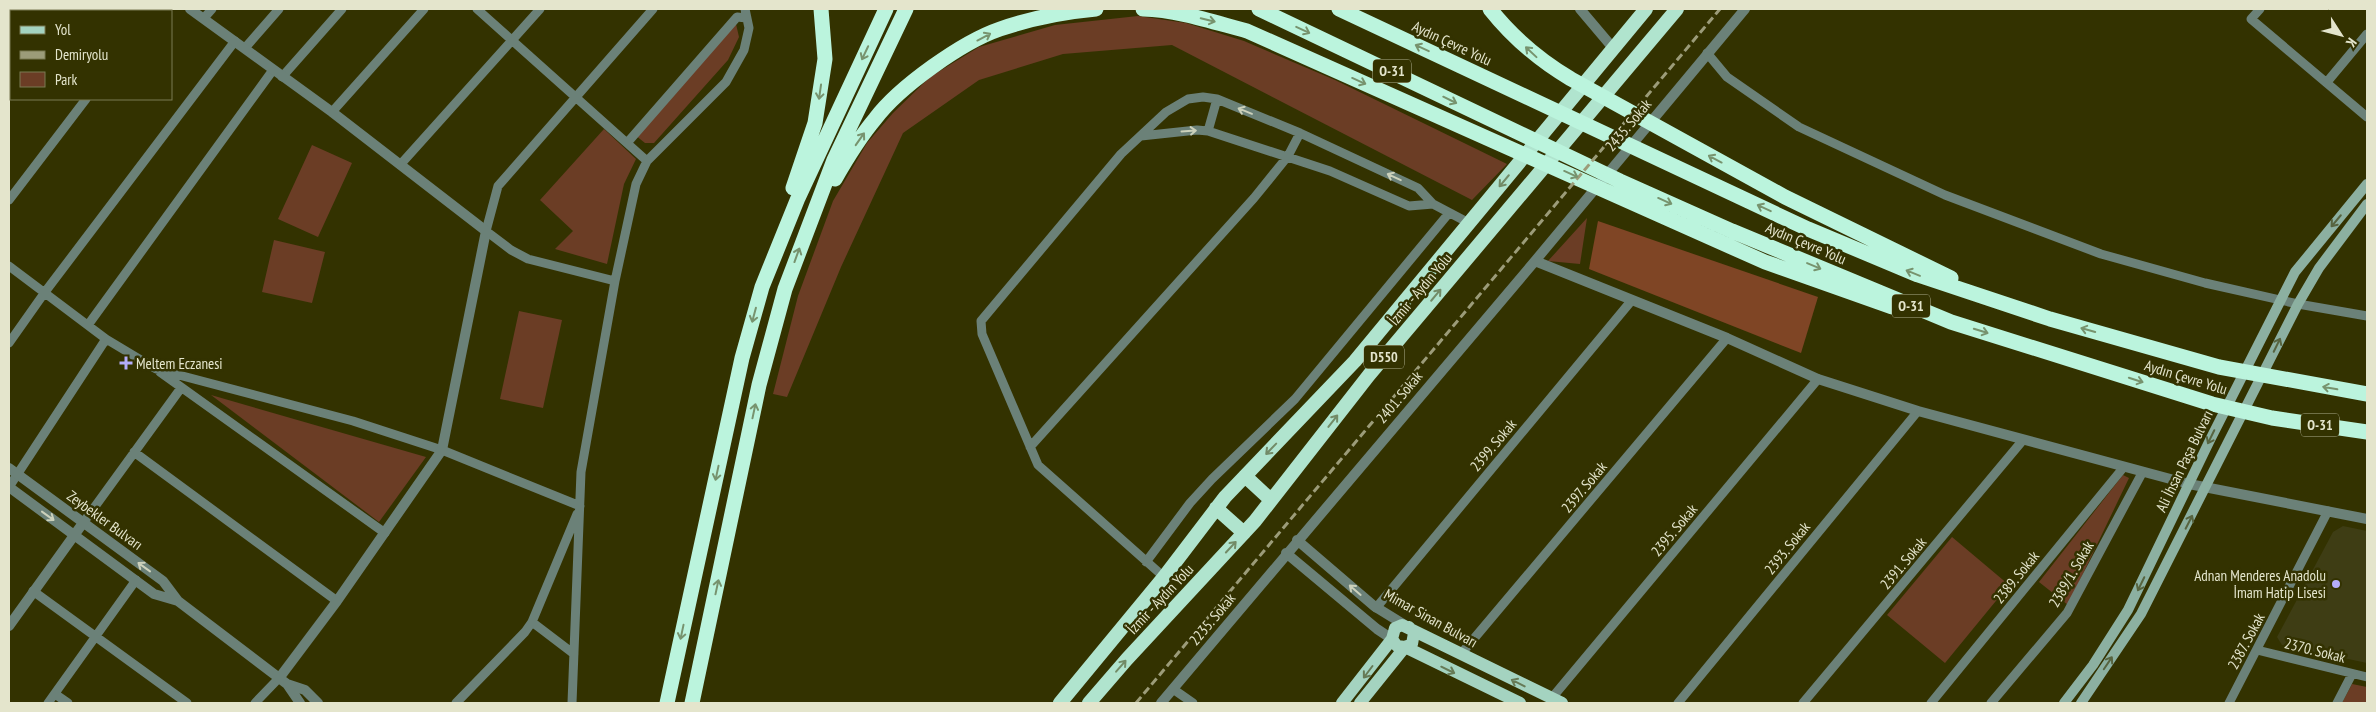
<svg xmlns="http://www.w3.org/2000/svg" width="2376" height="712" font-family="'PT Sans Narrow',sans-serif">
	<rect width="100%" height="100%" fill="#333200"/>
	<!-- built -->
	<path fill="#3e3d14" d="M2343 526 2367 531V663L2282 645 2277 637 2333 532Z"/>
	<!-- green -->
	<path fill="#6b3d25" d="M1138 16 1186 23 1244 41 1335 80 1507 164 1472 200 1172 45 1063 54 979 80 903 133 841 267 787 397 773 394 798 296 833 201 867 143 893 113 930 77 979 47 1055 25Z
		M736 24 739 37 728 60 654 143H645L635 135Z
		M604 129 636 159 624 184 607 264 555 249 573 231 540 200Z
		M312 145 352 163 318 237 278 219Z
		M1587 218 1580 264 1548 261Z
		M274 240 325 252 312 303 262 292Z
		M519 311 562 320 543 408 500 399Z
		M211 395 426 457 379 522Z
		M2123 475 2129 478 2068 605 2039 582Z
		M1952 537 2009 585 1945 663 1887 615Z
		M2352 684 2367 687V703H2342Z"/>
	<!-- forest -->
	<path fill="#7f4525" d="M1598 221 1818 297 1801 353 1589 269Z"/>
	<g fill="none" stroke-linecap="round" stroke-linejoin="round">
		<!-- minor -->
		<path stroke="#6b8178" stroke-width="9" d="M477 9 647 161
			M2260 9 2251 19 2367 117
			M153 11 155 9
			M204 18 212 9
			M245 48 279 9
			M1707 53 1727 77 1799 127 1945 195 2101 254 2205 283 2298 304 2367 316
			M282 77 342 9
			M2327 82 2367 34
			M332 112 424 9
			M1208 131 1217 99
			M1141 136 1197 130 1208 131 1330 171 1409 206 1433 204
			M627 143 737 17 747 18
			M400 165 540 9
			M9 200 86 99
			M9 266 106 339 156 369 353 421 442 450 580 506
			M615 281 528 259 511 250 486 231 498 186 653 9
			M88 325 273 70
			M9 343 45 292 235 41
			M160 372 385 533
			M1030 447 1254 198 1288 156 1300 133
			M134 452 337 601
			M9 487 106 339
			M83 523 181 388
			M1146 562 1190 503 1212 479 1295 399 1449 213
			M1164 577 1038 465 982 334 981 321 1121 154 1166 112 1188 99 1203 97 1217 99 1300 133 1418 188 1433 204 1469 223
			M33 591 187 703
			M1376 608 1632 300
			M532 622 574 654
			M2257 650 2367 677
			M1461 654 1727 338
			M1173 689 1193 703
			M55 694 68 703
			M1551 699 1818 379
			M48 703 136 580
			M255 703 280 677
			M456 703 525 632 532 622 577 514
			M572 703 581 472 615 281 636 184 647 161 726 82 744 50 749 28 745 9
			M1678 703 1918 411
			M1803 703 2023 440
			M1931 703 2123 468
			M1991 703 2067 613 2142 473
			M2229 703 2328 511
			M2337 703 2352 674"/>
		<!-- tertiary -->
		<path stroke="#6b8178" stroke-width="10" d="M190 9 332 112 486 231 442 450 337 601 280 677
			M1580 9 1613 48
			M1535 261 1727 338 1818 379 1918 411 2189 484 2367 519
			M9 468 163 581 178 601 287 684 305 690 318 703
			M9 487 154 594 178 601
			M1297 540 1374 606 1408 627
			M1286 553 1377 629 1392 639
			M9 626 83 523
			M287 684 300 703
			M1161 703 1535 261 1745 9"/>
		<!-- secondary -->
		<path stroke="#8cb0a1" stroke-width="10" d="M2064 703 2093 665 2128 610 2210 440 2295 272 2367 184
			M2081 703 2141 614 2298 304 2319 268 2367 204"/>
		<!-- primary -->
		<path stroke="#a4d3c0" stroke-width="12" d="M1392 639 1397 646 1405 647 1520 703
			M1342 703 1392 639 1395 628 1402 625 1562 703
			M1360 703 1405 647 1412 644 1414 633 1409 627"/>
		<!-- trunk -->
		<path stroke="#b0e4ce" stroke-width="14" d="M1245 476 1271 500
			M1216 508 1244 533
			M1060 703 1164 577 1225 497 1355 361 1646 9
			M1089 703 1127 659 1255 521 1369 375 1677 9"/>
		<!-- motorway -->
		<path stroke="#bbf4dd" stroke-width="15" d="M1143 9C1178 10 1213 22 1247 31L1765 262 1892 307
			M1259 9 1620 181 1732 231 1951 322 2212 404 2272 418 2367 432
			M1339 9 1808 229 1918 275 2050 319 2219 367 2367 394
			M1490 9C1513 38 1539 60 1571 79L1785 197 1951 278
			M835 179C847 158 860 137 875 119 899 87 962 42 1000 29 1032 18 1063 12 1096 9
			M793 188 815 123 825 59 821 9
			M667 703 742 358 762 287 798 198 886 9
			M692 703 759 385 785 289 834 160 906 9"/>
		<!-- rail -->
		<path stroke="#9c9c79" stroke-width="3" stroke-dasharray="8 4" stroke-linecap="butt" d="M1136 703 1720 9"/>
	</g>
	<!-- one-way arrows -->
	<defs><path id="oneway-shaft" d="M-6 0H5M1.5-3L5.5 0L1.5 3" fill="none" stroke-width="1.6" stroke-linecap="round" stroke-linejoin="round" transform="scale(1.25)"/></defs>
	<g stroke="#77936e">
		<use href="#oneway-shaft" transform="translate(1208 20) rotate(14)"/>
		<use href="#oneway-shaft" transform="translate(1303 30) rotate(25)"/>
		<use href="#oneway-shaft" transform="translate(984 37) rotate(-28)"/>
		<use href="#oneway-shaft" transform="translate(1422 48) rotate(-155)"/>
		<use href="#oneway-shaft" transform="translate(1531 52) rotate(-137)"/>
		<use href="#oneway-shaft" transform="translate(865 53) rotate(115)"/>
		<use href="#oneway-shaft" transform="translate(1359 81) rotate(24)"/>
		<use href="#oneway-shaft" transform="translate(820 92) rotate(98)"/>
		<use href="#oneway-shaft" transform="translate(1450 100) rotate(26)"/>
		<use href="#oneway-shaft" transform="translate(860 139) rotate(-55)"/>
		<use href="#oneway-shaft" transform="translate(1715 159) rotate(-152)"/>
		<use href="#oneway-shaft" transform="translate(1571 174) rotate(24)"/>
		<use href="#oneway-shaft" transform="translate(1665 201) rotate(24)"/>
		<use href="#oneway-shaft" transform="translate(1764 208) rotate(-155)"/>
		<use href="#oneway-shaft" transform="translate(797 255) rotate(-70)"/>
		<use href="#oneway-shaft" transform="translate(1814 266) rotate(23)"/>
		<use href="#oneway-shaft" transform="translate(1913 273) rotate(-158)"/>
		<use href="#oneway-shaft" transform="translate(754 315) rotate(105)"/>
		<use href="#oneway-shaft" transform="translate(2088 330) rotate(-164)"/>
		<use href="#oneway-shaft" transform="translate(1981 331) rotate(17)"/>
		<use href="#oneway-shaft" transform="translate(2136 380) rotate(18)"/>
		<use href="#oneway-shaft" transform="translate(2330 388) rotate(-170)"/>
		<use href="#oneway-shaft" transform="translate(754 411) rotate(-78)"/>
		<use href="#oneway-shaft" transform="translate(717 473) rotate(102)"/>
		<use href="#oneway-shaft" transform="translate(717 587) rotate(-78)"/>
		<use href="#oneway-shaft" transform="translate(682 632) rotate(102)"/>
	</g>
	<g stroke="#ccd1bb">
		<use href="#oneway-shaft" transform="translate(1245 111) rotate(-158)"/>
		<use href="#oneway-shaft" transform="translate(1189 131) rotate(-4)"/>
		<use href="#oneway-shaft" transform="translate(1394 177) rotate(-155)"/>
		<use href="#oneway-shaft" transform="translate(48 516) rotate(36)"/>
		<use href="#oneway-shaft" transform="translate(144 567) rotate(-144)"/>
		<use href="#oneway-shaft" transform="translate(1355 590) rotate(-139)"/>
	</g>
	<g stroke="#728b67">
		<use href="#oneway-shaft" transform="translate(1504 181) rotate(130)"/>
		<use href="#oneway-shaft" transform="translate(1436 295) rotate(-50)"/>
		<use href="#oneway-shaft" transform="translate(1333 421) rotate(-52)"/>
		<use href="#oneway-shaft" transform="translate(1271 449) rotate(134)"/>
		<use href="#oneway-shaft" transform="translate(1231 547) rotate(-47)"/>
		<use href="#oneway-shaft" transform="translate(1121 666) rotate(-49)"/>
	</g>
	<g stroke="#576440">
		<use href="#oneway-shaft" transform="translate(2336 221) rotate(130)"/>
		<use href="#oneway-shaft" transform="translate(2277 345) rotate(-64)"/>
		<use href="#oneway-shaft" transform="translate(2211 437) rotate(116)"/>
		<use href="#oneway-shaft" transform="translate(2189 522) rotate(-63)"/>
		<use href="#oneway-shaft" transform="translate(2141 584) rotate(116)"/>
		<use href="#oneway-shaft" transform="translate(2108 663) rotate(-56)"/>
	</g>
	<g stroke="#667a56">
		<use href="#oneway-shaft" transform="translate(1448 670) rotate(26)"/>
		<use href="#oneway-shaft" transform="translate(1368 672) rotate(127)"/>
		<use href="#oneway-shaft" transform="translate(1518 683) rotate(-153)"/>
	</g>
	<!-- markers -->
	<g fill="#b4acf9" stroke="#333200" stroke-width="2">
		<path d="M123.5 355.5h5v5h5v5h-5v5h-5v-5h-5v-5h5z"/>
		<circle cx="2336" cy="584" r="5"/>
	</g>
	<g text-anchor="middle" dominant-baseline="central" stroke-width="5" stroke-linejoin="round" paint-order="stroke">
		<!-- shield labels -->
		<g fill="#333200" stroke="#afaf8f" stroke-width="1">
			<rect x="1373" y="59.5" width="38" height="23" rx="4"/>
			<rect x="1892" y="294.5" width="38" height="23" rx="4"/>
			<rect x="1364" y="345.5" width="40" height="23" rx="4"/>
			<rect x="2301" y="413.5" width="38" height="23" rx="4"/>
		</g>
		<g font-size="14" font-weight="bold" fill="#e4e5cc">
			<text x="1392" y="71">O-31</text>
			<text x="1911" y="306">O-31</text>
			<text x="1384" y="357">D550</text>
			<text x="2320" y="425">O-31</text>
		</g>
		<!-- street labels -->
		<g font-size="15" fill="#e4e5cc" stroke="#333200">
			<text transform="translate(1452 43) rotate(25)">Aydın Çevre Yolu</text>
			<text transform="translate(1628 125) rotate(-50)">2435. Sokak</text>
			<text transform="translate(1806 243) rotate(23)">Aydın Çevre Yolu</text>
			<text transform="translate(1420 289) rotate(-50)">İzmir - Aydın Yolu</text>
			<text transform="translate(2186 377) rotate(17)">Aydın Çevre Yolu</text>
			<text transform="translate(1399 397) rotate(-50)">2401. Sokak</text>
			<text transform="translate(1493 445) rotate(-50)">2399. Sokak</text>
			<text transform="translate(2184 461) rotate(-64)">Ali İhsan Paşa Bulvarı</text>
			<text transform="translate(1584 487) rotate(-50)">2397. Sokak</text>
			<text transform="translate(105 520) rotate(36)">Zeybekler Bulvarı</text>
			<text transform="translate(1674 530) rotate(-50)">2395. Sokak</text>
			<text transform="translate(1787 548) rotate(-51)">2393. Sokak</text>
			<text transform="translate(1903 563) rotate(-50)">2391. Sokak</text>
			<text transform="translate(2071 574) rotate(-60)">2389/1. Sokak</text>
			<text transform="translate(2016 577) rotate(-51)">2389. Sokak</text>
			<text transform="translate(1160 599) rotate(-47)">İzmir - Aydın Yolu</text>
			<text transform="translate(1431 618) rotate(29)">Mimar Sinan Bulvarı</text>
			<text transform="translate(1212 619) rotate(-50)">2235. Sokak</text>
			<text transform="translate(2246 641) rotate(-62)">2387. Sokak</text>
			<text transform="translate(2315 650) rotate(14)">2370. Sokak</text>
		</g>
		<!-- poi labels -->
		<g font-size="15" fill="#e4e5cc" stroke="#333200" text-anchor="start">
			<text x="136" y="363">Meltem Eczanesi</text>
			<text x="2326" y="575" text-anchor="end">Adnan Menderes Anadolu<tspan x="2326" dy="17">İmam Hatip Lisesi</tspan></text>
		</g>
	</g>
	<!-- border -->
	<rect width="2376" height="712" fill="none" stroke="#e4e5cc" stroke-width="20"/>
	<!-- legend -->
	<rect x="10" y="10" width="162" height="90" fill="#333200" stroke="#7a7a52"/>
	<rect x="20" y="26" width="25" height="8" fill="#a4d3c0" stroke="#7a7a52"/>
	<text x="55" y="35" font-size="15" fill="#e4e5cc">Yol</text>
	<rect x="20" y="51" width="25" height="8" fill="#9c9c79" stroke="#7a7a52"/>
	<text x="55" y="60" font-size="15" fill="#e4e5cc">Demiryolu</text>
	<rect x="20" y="72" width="25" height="15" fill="#6b3d25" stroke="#7a7a52"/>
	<text x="55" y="85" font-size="15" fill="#e4e5cc">Park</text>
	<!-- north arrow -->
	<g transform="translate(2341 35) rotate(126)" stroke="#333200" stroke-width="4" paint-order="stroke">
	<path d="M0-4L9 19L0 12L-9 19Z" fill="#e4e5cc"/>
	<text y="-8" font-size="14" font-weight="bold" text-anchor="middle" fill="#e4e5cc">K</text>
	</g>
</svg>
